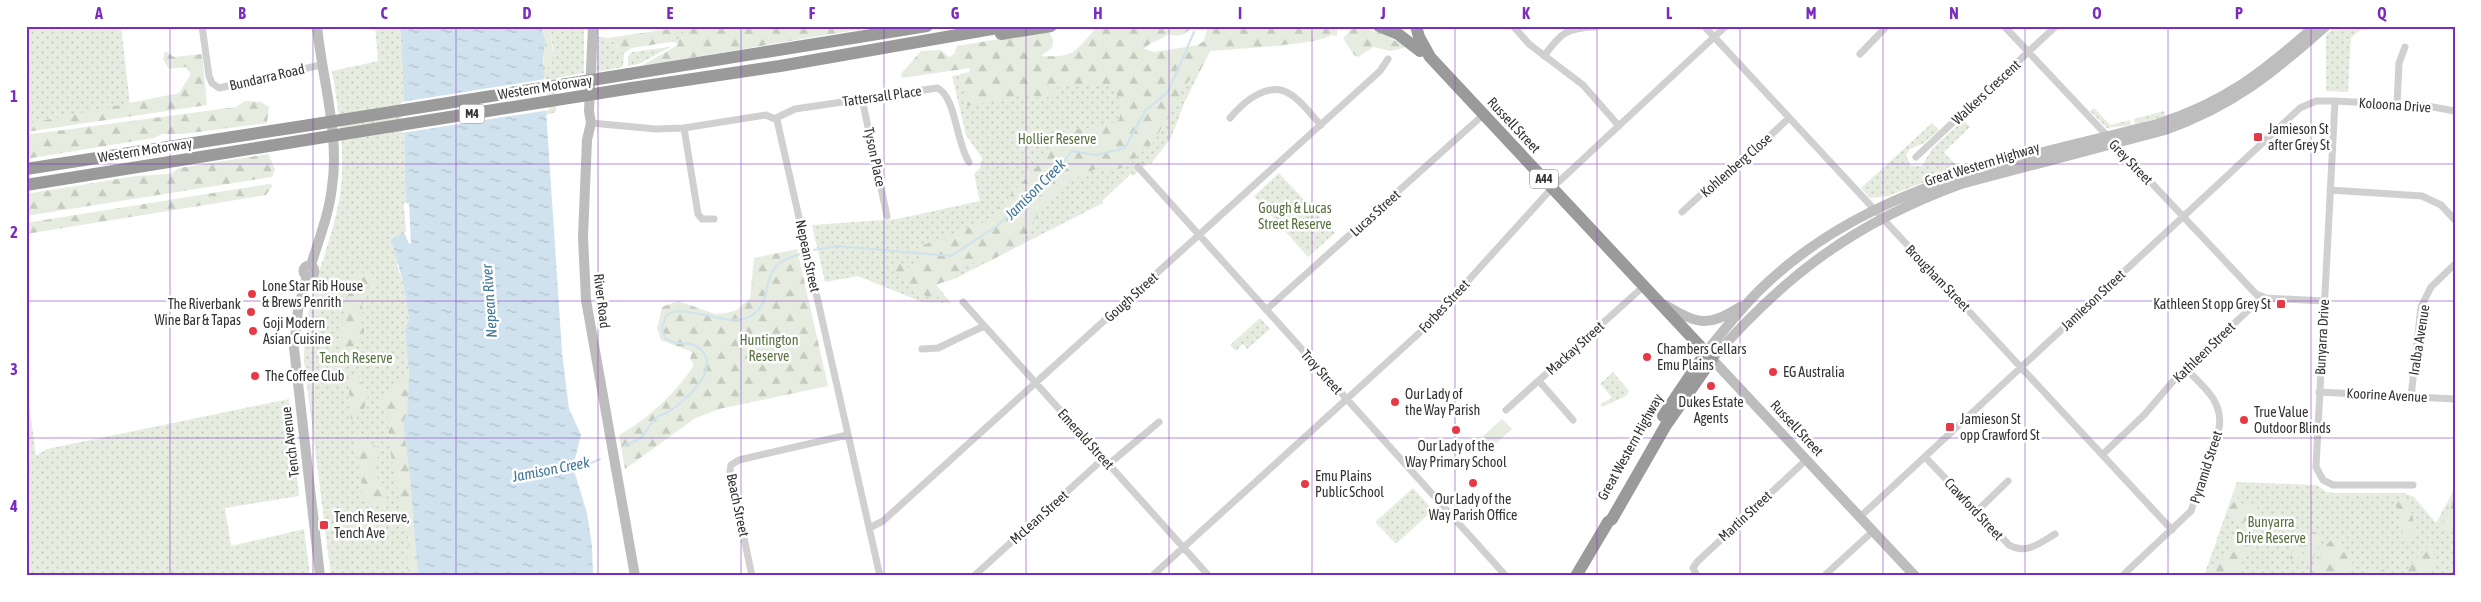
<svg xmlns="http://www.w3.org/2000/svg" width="2481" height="602" font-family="'Asap Condensed',sans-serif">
	<defs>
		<pattern id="grass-dots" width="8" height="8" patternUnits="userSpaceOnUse" patternTransform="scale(1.25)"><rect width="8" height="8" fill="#e6ecdf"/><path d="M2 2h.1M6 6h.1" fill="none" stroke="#c6cbc0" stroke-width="1.8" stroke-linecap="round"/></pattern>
		<pattern id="forest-firs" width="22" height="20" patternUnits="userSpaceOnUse" patternTransform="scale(1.25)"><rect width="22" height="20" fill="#e6ecdf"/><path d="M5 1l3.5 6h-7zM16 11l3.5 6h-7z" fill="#c6cbc0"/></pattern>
		<pattern id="water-ripples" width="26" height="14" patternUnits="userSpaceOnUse" patternTransform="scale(1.25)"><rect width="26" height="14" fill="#cfe2ee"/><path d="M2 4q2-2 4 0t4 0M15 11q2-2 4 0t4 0" fill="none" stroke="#b2c2cd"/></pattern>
	</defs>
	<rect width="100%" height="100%" fill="#fff"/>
	<!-- grass -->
	<path fill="url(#grass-dots)" d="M26 26H121L131 114 26 130Z
		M375 26H400L403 70 406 232 397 266 403 282 409 320 405 329 409 376 407 414 403 422 410 476 418 576H331L304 361C303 299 328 258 339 201 347 158 339 114 332 71L378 61Z
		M550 26H584V73L556 78V112L546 115 543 70C561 63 550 41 550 26Z
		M688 26 678 45 675 42H670L676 28Z
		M2336 26H2365L2351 38 2348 92 2326 91V35Z
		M598 37H603L606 41 617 42 616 50 624 53 623 67 596 72Z
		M670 47 639 64 628 66V57L632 52Z
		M1210 51 1185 101 1171 138 1150 165 1148 163 1133 176 1131 174 1102 201 1103 203 956 278 936 285 951 303 922 302 858 276 825 282 812 225 897 219 980 201 974 174 980 168 982 158 966 135 952 76 1027 65Z
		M2094 108 2110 125 2130 120 2131 125 2107 128 2090 111Z
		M2164 111 2165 116 2135 125 2134 119Z
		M1963 120 1970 127 1944 152 1959 169 1888 196 1870 198 1861 188 1932 123 1939 130 1924 143 1910 149 1906 155 1911 166H1922L1932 149Z
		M1279 173 1335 233 1308 257 1254 196Z
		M1260 318 1270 329 1247 349 1243 344 1236 351 1230 345Z
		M1613 372 1629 391 1626 396 1602 407 1601 404 1611 398V396L1600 384Z
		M26 381 36 456 47 449 289 399 299 496 225 508 231 546 304 529 310 576H26Z
		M2455 461V576H2204L2237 482 2316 485 2327 492 2335 493H2404L2414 497 2436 523 2453 492Z
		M1413 488 1433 510 1396 544 1375 522Z"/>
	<!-- forest -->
	<path fill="url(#forest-firs)" d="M541 26H550C550 40 556 53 551 66L543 70 545 39Z
		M688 26H880L641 66 678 45 680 37Z
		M1192 26C1186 36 1178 37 1168 34 1160 41 1151 41 1144 49L1154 52 1198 45 1204 41 1207 30 1204 26H1337V36L1331 35C1321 45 1230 49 1210 51L1200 71 1195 73 1186 84 1153 143 1137 156 1130 166 1110 171 1097 168C1087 174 1076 178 1067 184 1053 192 1025 227 1026 242L986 263 977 261 965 266 958 275 936 285 942 292 936 299C916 295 913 283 896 275L893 266 897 261 908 268H913L921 257 918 247 987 221 1040 163 1053 140 1077 129 1104 126 1119 120C1125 99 1115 83 1093 84 1089 84 1086 87 1082 87 1073 87 1064 84 1056 88V91L1043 100 1029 94 968 106 964 101V90L960 88 958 81 960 74 969 72 970 68 902 78 901 74 921 51 941 50 949 57 954 54 957 46 1046 31C1053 36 1054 40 1052 48L1041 56C1076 58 1075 51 1097 27Z
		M1354 26 1382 33 1406 47 1391 51 1373 47 1358 57 1354 55 1343 38Z
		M676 28 670 42 632 48 624 53 616 50 617 42 606 41 603 37 608 38Z
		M165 51 174 57 202 54 207 105 26 132V124L179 93 191 74 186 67 169 69 163 59Z
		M245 101 261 102 269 107 267 123 183 134H162L154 138 26 159V135L236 107Z
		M268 154 275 169 272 177 26 216V194L136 176 170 174 179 168Z
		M269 184 273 185 266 195 26 234V223Z
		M797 249 828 386 719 409 694 419 625 469 619 435C648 419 676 393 694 365L690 359 692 352 661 340 657 328 662 307 678 301 715 314 727 313 737 310 750 298 754 258Z
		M361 272 376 279 375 285H369L360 297 363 311 360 320 364 329V338L353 346 347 367 340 370 333 367 332 362 339 353 342 323 353 273Z
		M356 371 364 391 368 392C368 403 363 413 355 419H351C349 405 347 381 356 371Z
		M409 376 407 414 403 422 410 476 418 576H410C402 559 414 538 404 525L391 455 387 415 380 402 398 381Z
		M355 432 380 449 376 462 368 466 385 487 387 500 384 505 363 503 360 469 353 435Z
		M2237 482H2245L2236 501 2238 504 2253 503 2258 506 2259 514 2255 522 2250 524 2234 518 2227 511Z
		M2399 498C2413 503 2417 527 2411 540H2407L2401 531V514L2395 506Z
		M2455 499V523L2447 533 2443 532 2442 523Z
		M2238 531 2259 536 2260 540 2243 561 2235 576H2211L2214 564 2231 549V534Z
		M2314 532 2318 534 2321 540 2313 559 2307 564 2305 560 2306 548 2297 559 2292 561 2290 558 2294 547 2304 534Z
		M2333 538H2341L2344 552 2353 558 2351 571 2345 576 2318 574 2316 567 2324 547Z
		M2429 546H2433L2437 551 2430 576H2405L2411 564Z
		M2369 569 2385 570 2380 576H2363L2364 572Z"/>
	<!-- pitch -->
	<path fill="#e6ecdf" d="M1502 419 1512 429 1490 449 1480 439Z"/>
	<!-- water -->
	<path fill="url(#water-ripples)" d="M400 26H541L545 39 543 64 562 352 569 409 581 435 573 467 587 513 592 546 593 576H418L410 476 403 422 407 413 409 376 405 329 409 320 403 282 391 239 406 232 403 70Z"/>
	<!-- pier -->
	<path fill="#fff" d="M546 79 549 110 402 133 401 102Z
		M404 203H409L411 243 409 244 404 232H406Z"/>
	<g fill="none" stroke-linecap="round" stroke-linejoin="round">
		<!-- stream -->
		<path stroke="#cfe2ee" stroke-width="2" d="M814 250 837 246 951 256 997 226 1059 168 1072 151 1096 155 1125 148 1145 111 1168 92 1194 32
			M625 445C629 443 635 442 639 439 646 434 650 423 656 418 660 414 666 414 670 411 685 400 718 374 703 352 693 338 676 348 665 338L662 328 666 316C682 301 724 328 749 317 773 306 760 277 781 262 786 258 796 256 803 253
			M571 467 589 464 600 459"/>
		<!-- street -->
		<path stroke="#d0d0d0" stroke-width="7" d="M202 26 209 76 212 83 219 88 321 65
			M1513 26 1529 44 1583 85 1619 126
			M1704 26 2172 530
			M2004 26 2256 294 2266 298 2324 301
			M1860 54 1887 26
			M1544 56C1561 33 1566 28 1595 27
			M862 99 887 216
			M2335 101 2316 467 2323 480 2333 485H2413
			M2397 104 2399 63 2405 47
			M776 118 795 109 937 88C956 96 956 143 969 162
			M1230 118C1243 102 1269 80 1290 94 1302 101 1311 115 1321 125
			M591 123 656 129 684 128 766 115 777 120 880 576
			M684 128 698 214 702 219H714
			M1916 157 2056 26
			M1138 167 1506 576
			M2330 190 2422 196 2441 205 2455 220
			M1682 212 1706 190 1717 185 1789 118
			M963 302 1209 576
			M1266 310 1483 115
			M922 349 938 348 984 326
			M1539 381 1573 420
			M2319 392 2455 399
			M2411 397 2421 307 2431 287 2455 264
			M1506 410 1644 286
			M2103 454 2144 415 2175 379 2255 304 2260 296
			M1925 457 2009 545C2026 555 2040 543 2055 534
			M1109 464 1159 422
			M1976 512 2008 481
			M1860 517 2300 108 2316 101H2335L2427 106 2455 111
			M869 528 883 521 1380 71 1388 59
			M752 576 730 471 731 465 739 460 847 435
			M974 576 1104 458
			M1152 576 1427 326 1552 188 1726 26
			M1697 576 1693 568 1697 562 1806 460
			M1824 576 1873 531
			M2122 576 2191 511 2219 428C2224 402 2203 386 2186 369"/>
		<!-- secondary -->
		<path stroke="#bdbdbd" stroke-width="10" d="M593 26 589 111 591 123 587 140 583 237 586 300 635 576
			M311 265C319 239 329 214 332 187 340 134 322 79 317 26
			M303.5 271a5.5 5.5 0 1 1 11 0a5.5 5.5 0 1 1-11 0Z
			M307 276 298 310 294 348 320 576
			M1665 305C1698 324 1706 328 1740 307
			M1706 352C1725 329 1744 304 1766 284 1873 183 2019 159 2157 124 2225 102 2262 73 2315 26
			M1915 576 1712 359C1785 275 1856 222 1961 184L2165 130C2233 106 2273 73 2326 26"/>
		<!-- highway -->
		<path stroke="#9a9a9a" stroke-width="12" d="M1379 26 1398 34 1420 51
			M1416 26 1419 37 1430 57 1712 359 1666 425 1612 519 1608 522 1576 576
			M1001 34 1051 26
			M629 74 927 26
			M632 88 780 66 1009 26
			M26 169 310 125
			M26 185 312 139
			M1663 416 1706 352"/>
		<!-- highway-bridge -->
		<path stroke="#9a9a9a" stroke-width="12" d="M310 125 629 74
			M312 139 632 88"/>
	</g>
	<!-- grid -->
	<path fill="none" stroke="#7b2cbf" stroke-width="1" stroke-opacity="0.55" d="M170 26V576M313 26V576M456 26V576M598 26V576M741 26V576M884 26V576M1026 26V576M1169 26V576M1312 26V576M1455 26V576M1597 26V576M1740 26V576M1883 26V576M2025 26V576M2168 26V576M2311 26V576M26 164H2455M26 301H2455M26 438H2455"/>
	<!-- markers -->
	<g fill="#e63946" stroke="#fff" stroke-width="2">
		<rect x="2253" y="132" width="10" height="10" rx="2.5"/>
		<circle cx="252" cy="294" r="5"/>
		<rect x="2276" y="299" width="10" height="10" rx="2.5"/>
		<circle cx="251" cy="312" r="5"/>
		<circle cx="253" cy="331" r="5"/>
		<circle cx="1647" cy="357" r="5"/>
		<circle cx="1773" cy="372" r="5"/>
		<circle cx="255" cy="376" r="5"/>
		<circle cx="1711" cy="386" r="5"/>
		<circle cx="1395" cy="402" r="5"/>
		<circle cx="2244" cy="420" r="5"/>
		<rect x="1945" y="422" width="10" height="10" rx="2.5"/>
		<circle cx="1456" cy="430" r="5"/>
		<circle cx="1473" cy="483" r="5"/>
		<circle cx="1305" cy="484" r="5"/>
		<rect x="319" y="520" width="10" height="10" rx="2.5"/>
	</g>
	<g text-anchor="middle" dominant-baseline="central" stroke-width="5" stroke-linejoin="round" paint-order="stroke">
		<!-- shield labels -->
		<g fill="#fff" stroke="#707070" stroke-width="1">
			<rect x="459.5" y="104.5" width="25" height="19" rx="4"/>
			<rect x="1530" y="169.5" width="28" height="19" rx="4"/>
		</g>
		<g font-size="12" font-weight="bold" fill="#333">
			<text x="472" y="114">M4</text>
			<text x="1544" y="179">A44</text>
		</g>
		<!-- street labels -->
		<g font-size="14" fill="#333" stroke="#fff">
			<text transform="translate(267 77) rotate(-13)">Bundarra Road</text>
			<text transform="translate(545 87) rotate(-9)">Western Motorway</text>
			<text transform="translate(1986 92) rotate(-43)">Walkers Crescent</text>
			<text transform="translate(882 96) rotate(-8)">Tattersall Place</text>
			<text transform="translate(2395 105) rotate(4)">Koloona Drive</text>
			<text transform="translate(1514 125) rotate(47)">Russell Street</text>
			<text transform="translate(145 150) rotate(-9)">Western Motorway</text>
			<text transform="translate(875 157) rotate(78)">Tyson Place</text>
			<text transform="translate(2131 162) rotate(46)">Grey Street</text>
			<text transform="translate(1982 164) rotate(-17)">Great Western Highway</text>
			<text transform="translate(1736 165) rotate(-41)">Kohlenberg Close</text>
			<text transform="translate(1375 213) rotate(-42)">Lucas Street</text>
			<text transform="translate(808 256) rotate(78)">Nepean Street</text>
			<text transform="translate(1938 278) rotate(46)">Brougham Street</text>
			<text transform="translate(1131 297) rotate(-42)">Gough Street</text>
			<text transform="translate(2093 300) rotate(-43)">Jamieson Street</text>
			<text transform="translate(602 301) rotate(83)">River Road</text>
			<text transform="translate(1444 306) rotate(-47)">Forbes Street</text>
			<text transform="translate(2322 337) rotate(-87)">Bunyarra Drive</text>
			<text transform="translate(2419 340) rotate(-81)">Iralba Avenue</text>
			<text transform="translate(1575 348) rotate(-42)">Mackay Street</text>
			<text transform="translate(2204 352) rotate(-44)">Kathleen Street</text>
			<text transform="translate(1322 372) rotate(48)">Troy Street</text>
			<text transform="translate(2387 395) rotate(3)">Koorine Avenue</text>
			<text transform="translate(1797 428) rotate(47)">Russell Street</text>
			<text transform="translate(1086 439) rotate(48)">Emerald Street</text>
			<text transform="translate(290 442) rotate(-97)">Tench Avenue</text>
			<text transform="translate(1630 447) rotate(-61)">Great Western Highway</text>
			<text transform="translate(2206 467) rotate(-72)">Pyramid Street</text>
			<text transform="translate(738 505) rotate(78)">Beach Street</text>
			<text transform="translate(1974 509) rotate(47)">Crawford Street</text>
			<text transform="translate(1745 516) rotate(-43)">Martin Street</text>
			<text transform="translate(1039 517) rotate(-42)">McLean Street</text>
		</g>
		<!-- poi labels -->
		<g font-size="14" fill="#333" stroke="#fff" text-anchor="start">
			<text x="2268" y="129">Jamieson St<tspan x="2268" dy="16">after Grey St</tspan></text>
			<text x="262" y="286">Lone Star Rib House<tspan x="262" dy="16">&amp; Brews Penrith</tspan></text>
			<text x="241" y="304" text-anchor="end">The Riverbank<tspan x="241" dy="16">Wine Bar &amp; Tapas</tspan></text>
			<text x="2271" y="304" text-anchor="end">Kathleen St opp Grey St</text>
			<text x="263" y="323">Goji Modern<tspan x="263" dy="16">Asian Cuisine</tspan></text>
			<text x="1657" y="349">Chambers Cellars<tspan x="1657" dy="16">Emu Plains</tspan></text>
			<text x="1783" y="372">EG Australia</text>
			<text x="265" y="376">The Coffee Club</text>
			<text x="1405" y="394">Our Lady of<tspan x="1405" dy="16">the Way Parish</tspan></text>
			<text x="1711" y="402" text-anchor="middle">Dukes Estate<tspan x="1711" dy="16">Agents</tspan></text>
			<text x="2254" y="412">True Value<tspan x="2254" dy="16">Outdoor Blinds</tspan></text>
			<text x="1960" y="419">Jamieson St<tspan x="1960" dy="16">opp Crawford St</tspan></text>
			<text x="1456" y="446" text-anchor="middle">Our Lady of the<tspan x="1456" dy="16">Way Primary School</tspan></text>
			<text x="1315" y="476">Emu Plains<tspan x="1315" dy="16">Public School</tspan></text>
			<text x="1473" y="499" text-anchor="middle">Our Lady of the<tspan x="1473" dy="16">Way Parish Office</tspan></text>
			<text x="334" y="517">Tench Reserve,<tspan x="334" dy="16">Tench Ave</tspan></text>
		</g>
		<!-- park labels -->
		<g font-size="14" fill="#56703f" stroke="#fff">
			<text x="1057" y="139">Hollier Reserve</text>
			<text x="1295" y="208">Gough &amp; Lucas<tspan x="1295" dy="16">Street Reserve</tspan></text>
			<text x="769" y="340">Huntington<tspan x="769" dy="16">Reserve</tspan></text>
			<text x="356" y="358">Tench Reserve</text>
			<text x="2271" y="522">Bunyarra<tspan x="2271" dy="16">Drive Reserve</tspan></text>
		</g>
		<!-- water labels -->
		<g font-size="15" font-style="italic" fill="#3f7597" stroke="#fff">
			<text transform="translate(1035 189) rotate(-45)">Jamison Creek</text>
			<text transform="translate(489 301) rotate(-94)">Nepean River</text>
			<text transform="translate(551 469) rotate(-11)">Jamison Creek</text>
		</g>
	</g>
	<!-- border -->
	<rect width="2481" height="602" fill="none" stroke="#ffffff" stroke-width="55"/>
	<rect x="28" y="28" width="2426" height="546" fill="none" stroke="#7b2cbf" stroke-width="2"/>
	<g font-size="16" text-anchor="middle" font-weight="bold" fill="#7b2cbf">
		<text x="99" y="19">A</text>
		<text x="242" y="19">B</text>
		<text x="384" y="19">C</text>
		<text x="527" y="19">D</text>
		<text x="670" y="19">E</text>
		<text x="812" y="19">F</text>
		<text x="955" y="19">G</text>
		<text x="1098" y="19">H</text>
		<text x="1240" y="19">I</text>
		<text x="1383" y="19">J</text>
		<text x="1526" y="19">K</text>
		<text x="1669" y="19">L</text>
		<text x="1811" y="19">M</text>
		<text x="1954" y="19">N</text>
		<text x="2097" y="19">O</text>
		<text x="2239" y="19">P</text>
		<text x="2382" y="19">Q</text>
		<text x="14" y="102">1</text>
		<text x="14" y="238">2</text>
		<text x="14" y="375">3</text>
		<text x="14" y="512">4</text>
	</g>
</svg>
